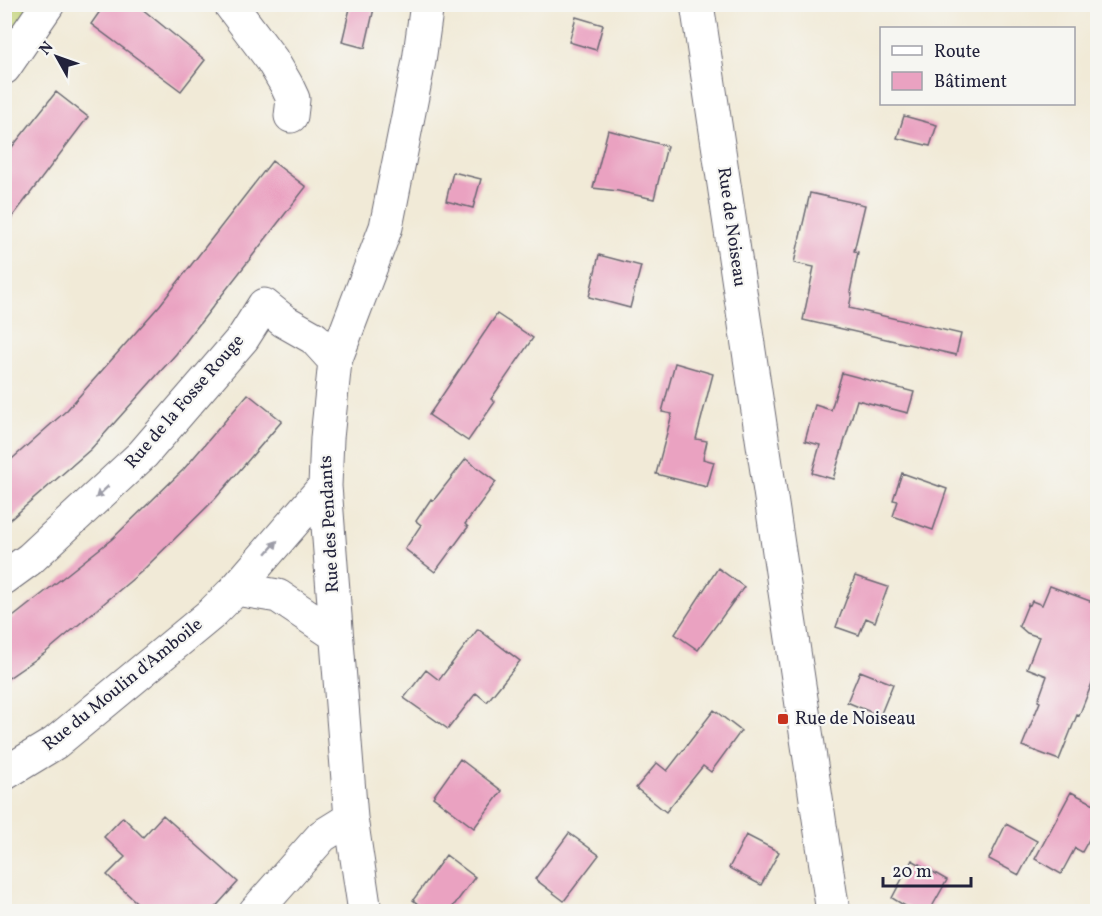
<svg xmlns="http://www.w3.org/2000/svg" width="1102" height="916" font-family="Vollkorn,serif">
	<rect width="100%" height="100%" fill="#f6f6f2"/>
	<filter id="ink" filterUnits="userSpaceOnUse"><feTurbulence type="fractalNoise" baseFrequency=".0167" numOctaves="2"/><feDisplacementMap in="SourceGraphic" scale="12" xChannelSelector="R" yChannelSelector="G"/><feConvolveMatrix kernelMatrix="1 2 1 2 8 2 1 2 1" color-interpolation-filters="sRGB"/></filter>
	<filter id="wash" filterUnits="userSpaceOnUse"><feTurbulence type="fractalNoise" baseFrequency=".008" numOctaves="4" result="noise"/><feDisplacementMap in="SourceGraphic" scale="24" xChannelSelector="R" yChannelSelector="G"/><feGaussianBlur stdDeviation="1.35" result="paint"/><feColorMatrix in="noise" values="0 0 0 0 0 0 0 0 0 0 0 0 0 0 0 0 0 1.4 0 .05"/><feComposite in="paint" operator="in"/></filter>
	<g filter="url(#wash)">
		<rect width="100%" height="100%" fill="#f1ead7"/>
		<!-- green -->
		<path fill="#c1d173" stroke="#727a57" stroke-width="1.5" d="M5 5H41L5 59Z"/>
		<g id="blocks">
			<!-- building -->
			<path fill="#eaa2c1" d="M105 4H136L205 60 181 91 91 24Z
				M351 4H375L365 48 342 42Z
				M576 17 603 25 596 50 569 42Z
				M56 92 88 117 4 228V157Z
				M904 116 937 125 930 146 897 138Z
				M608 130 667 146 654 199 618 191 593 188Z
				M272 161 306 187 176 354 91 449 4 525V466L67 410 160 305Z
				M453 172 481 179 473 208 446 201Z
				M810 193 865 205 854 251 858 252 850 292 852 293 849 308 961 334 956 355 803 320 814 267 794 263Z
				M599 255 641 266 630 308 589 297Z
				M497 314 533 338 491 399 495 402 468 441 429 415Z
				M675 363 713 374 696 439 707 441 703 459 714 462 707 487 656 474 672 414 662 412Z
				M842 373 914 392 908 413 857 400 833 479 812 473 820 445 805 441 815 405 831 410Z
				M248 394 282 421 215 499 141 572 45 653 4 681V624L112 539 183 470Z
				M466 459 496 482 465 524 468 527 435 572 405 549 421 525 416 521 431 499 433 501Z
				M902 473 947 489 933 530 893 516 898 501 893 500Z
				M718 568 744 587 698 650 675 634Z
				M855 576 888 587 875 622 866 618 859 635 836 627Z
				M1050 586 1098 604V668L1079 716 1077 715 1059 760 1022 746 1040 702 1038 701 1047 676 1027 668 1039 637 1027 633 1019 626 1028 604 1030 605 1032 601 1042 605Z
				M478 629 520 661 487 702 476 693 448 729 404 698 426 670 439 680Z
				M860 671 893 684 880 716 847 702Z
				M714 710 741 731 711 772 703 766 666 812 636 788 657 763 667 771Z
				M460 759 502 791 474 828 433 797Z
				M1071 792 1098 806V823L1082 852 1075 848 1061 874 1035 859Z
				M163 815 238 882 211 912H147L107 875 125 857 104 837 123 817 143 837Z
				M1006 824 1037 841 1019 875 989 859Z
				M569 833 599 855 564 901 535 879Z
				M746 835 779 852 761 885 729 868Z
				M446 855 475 877 449 912H428L413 900Z
				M912 860 947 880 929 912H915L892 898Z"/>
		</g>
	</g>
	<g filter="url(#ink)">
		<use href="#blocks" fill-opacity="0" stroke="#6a6872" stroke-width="1.5"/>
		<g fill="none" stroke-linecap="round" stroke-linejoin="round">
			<!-- minor casing -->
			<g stroke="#6a6872" stroke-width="35">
				<path id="minor" d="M230 4 272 60 286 84 293 99 291 116
					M697 4 833 912
					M4 68 48 4
					M4 578 30 559 143 454 243 338 264 305 284 321 314 338 335 361
					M236 589 278 596 336 635
					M4 774 55 743 211 614 236 589 325 486
					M255 912 322 836 351 818
					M365 912 351 818 332 578 325 486 327 438 335 361 386 227 419 61 427 4"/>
			</g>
			<!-- minor -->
			<use href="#minor" stroke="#fff" stroke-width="33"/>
		</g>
		<!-- one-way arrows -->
		<defs><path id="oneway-solid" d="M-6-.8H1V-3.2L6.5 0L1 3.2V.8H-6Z" transform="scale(1.5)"/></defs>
		<g fill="#9c9ca7">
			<use href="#oneway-solid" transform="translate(102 492) rotate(137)"/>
			<use href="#oneway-solid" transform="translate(272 547) rotate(-49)"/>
		</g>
	</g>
	<!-- markers -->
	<rect fill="#c8321e" stroke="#f6f6f2" stroke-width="2" x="777" y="713" width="12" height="12" rx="3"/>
	<g text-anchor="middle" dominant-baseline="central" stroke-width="4.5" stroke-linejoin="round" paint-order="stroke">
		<!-- street labels -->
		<g font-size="18" fill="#22223b" stroke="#f6f6f2">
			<text transform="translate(731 227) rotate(82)">Rue de Noiseau</text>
			<text transform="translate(185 402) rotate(-49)">Rue de la Fosse Rouge</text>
			<text transform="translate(330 524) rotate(-93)">Rue des Pendants</text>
			<text transform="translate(123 685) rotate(-39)">Rue du Moulin d'Amboile</text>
		</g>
		<!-- poi labels -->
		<g font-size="18" fill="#22223b" stroke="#f6f6f2" text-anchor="start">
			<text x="795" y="719">Rue de Noiseau</text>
		</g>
	</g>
	<!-- margin -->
	<rect width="1102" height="916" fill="none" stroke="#f6f6f2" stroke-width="24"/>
	<!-- legend -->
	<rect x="880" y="27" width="195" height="78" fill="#f6f6f2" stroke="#a1a1a9" stroke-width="1.5"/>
	<rect x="892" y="46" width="30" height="9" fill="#ffffff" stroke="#a1a1a9" stroke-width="1.5"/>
	<text x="934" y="57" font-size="18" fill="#22223b">Route</text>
	<rect x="892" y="72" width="30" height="18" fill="#eaa2c1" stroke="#a1a1a9" stroke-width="1.5"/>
	<text x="934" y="87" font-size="18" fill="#22223b">Bâtiment</text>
	<!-- north arrow -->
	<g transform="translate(57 57) rotate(310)" stroke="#f6f6f2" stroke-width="4.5" paint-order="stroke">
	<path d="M0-4.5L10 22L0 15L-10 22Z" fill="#22223b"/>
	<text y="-9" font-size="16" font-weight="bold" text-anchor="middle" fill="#22223b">N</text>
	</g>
	<!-- scale -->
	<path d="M883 877v9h88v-9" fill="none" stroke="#22223b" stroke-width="3"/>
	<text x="892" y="877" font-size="18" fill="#22223b" stroke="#f6f6f2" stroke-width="4.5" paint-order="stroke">20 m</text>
</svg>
